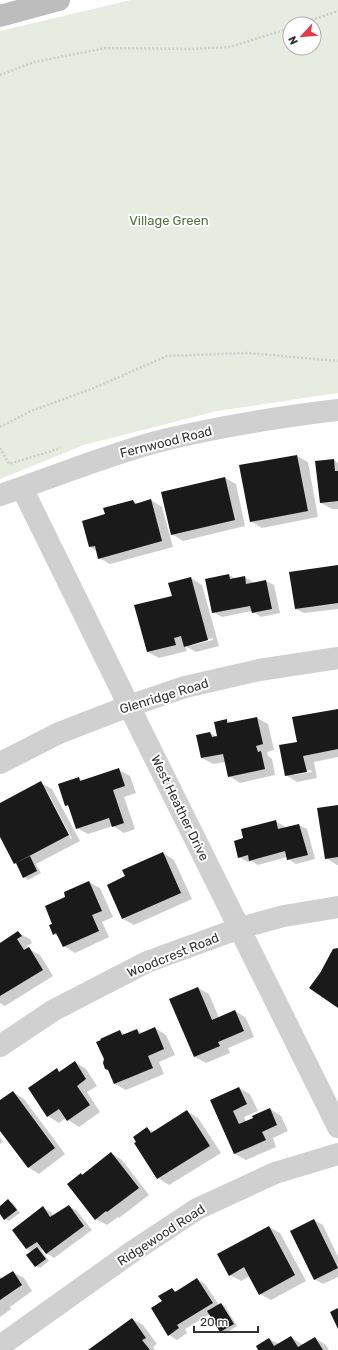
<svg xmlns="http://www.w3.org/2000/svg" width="338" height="1350" font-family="Rubik,sans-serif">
	<rect width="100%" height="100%" fill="#fff"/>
	<!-- green -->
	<path fill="#e6ecdf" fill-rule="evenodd" d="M131 0H338V393L217 411 84 445 0 479V31ZM290 24H314V48H290Z"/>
	<!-- shadow -->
	<path fill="#0003" fill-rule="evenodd" d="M297 456 308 462 318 517 262 528 250 521 240 466Z
		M334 460 338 463V509H332L321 503Z
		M225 478 236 484 245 526 183 541 172 534Z
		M151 500 162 507 173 547 110 564 99 558 97 551 90 547 106 515 133 501 138 504Z
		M338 566V609L304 613 296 609Z
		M229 575 236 579 245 577 253 582V583L266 581 274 585 280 613 261 617 252 611 222 617 213 612 206 580Z
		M191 578 202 585 219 646 196 652 185 646 187 651 159 658 148 652ZM213 638V640L192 645V643Z
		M338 710V757L314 762 317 778 297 782 286 775 298 743ZM311 770 312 772 294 775V773Z
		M257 718 268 724 274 750 267 752 268 756 272 759 275 775 240 783 229 776 225 762 213 764 202 758 210 733 219 738 227 720 232 723Z
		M119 770 130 776 136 793 124 797 135 829 124 833 113 826 88 834 77 828 70 808 66 805 78 778 84 781Z
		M41 783 52 789 80 841 36 864 41 873 28 880 24 877 17 865 15 863 0 835V804ZM45 791H47L72 839H71Z
		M338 806V865H337L326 858Z
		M275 821 284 826V829L299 825 307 829 315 859 296 864 288 859 287 857 258 865 251 861 248 862 239 857Z
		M163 853 174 860 192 899 134 925 123 919 108 885 126 877Z
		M89 882 100 888 113 917 102 922 109 937 75 953 64 946 59 937 54 934V924L67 897Z
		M18 933 30 939 32 943 27 946 29 949 40 955 53 976 5 1006 0 1003V944Z
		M198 988 209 994 219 1018 235 1011 246 1018 254 1037 228 1048 230 1053 206 1063 195 1057 170 1000Z
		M155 1028 166 1035 175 1055 159 1062 164 1074 126 1090 115 1084 109 1070 120 1031 126 1035 137 1030 143 1033Z
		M75 1062 86 1069 97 1086 87 1092 100 1112 79 1127 68 1120 66 1118 59 1123 48 1116 29 1088 57 1070 60 1072Z
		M239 1088 250 1094 258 1111 244 1117 246 1122 270 1109 281 1116 288 1131 273 1138 276 1147 246 1160 235 1154 211 1100Z
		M13 1092 24 1099 65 1154 39 1174 28 1167 0 1129V1101Z
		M187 1111 198 1118 221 1153 169 1185 158 1178 136 1143 147 1128 154 1132Z
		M0 1137 3 1142 0 1144Z
		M111 1153 122 1160 149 1195 119 1218 118 1217 107 1225 96 1219 83 1175Z
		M8 1201 13 1203 20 1213 9 1221 5 1219 0 1212V1207Z
		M69 1206 77 1211 92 1230 54 1258 46 1253 43 1248 41 1250 49 1261 40 1268 36 1266 32 1252 27 1249 13 1230 43 1208 51 1212 54 1216Z
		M314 1220 323 1225 338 1257V1277L323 1284 314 1279Z
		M269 1227 280 1233 306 1281 271 1300 260 1294 250 1276 241 1281 230 1275Z
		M13 1272 24 1278 32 1291 10 1307 11 1309 0 1317V1276L2 1279Z
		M197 1279 205 1284 219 1305 221 1304 225 1306 237 1326 225 1334 221 1331 210 1314 185 1329 187 1333 177 1340 169 1335 163 1302 172 1289 177 1292Z
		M132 1319 143 1325 157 1344 153 1347 155 1350H90Z
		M291 1337 303 1345 315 1338 326 1345 329 1350H259L269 1339 279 1344Z"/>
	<!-- building -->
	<path fill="#1a1a1a" d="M297 455 308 511 250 522 239 465Z
		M334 459 335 471H338V501L320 503 315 461Z
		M225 477 235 520 171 535 161 492Z
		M151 499 162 541 98 559 95 546 89 547 82 521 105 514 103 508 133 500 135 504Z
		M338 565V603L295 609 289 572Z
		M229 574 230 579 245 576 246 584 266 580 272 609 252 613 250 606 212 613 205 579Z
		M191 577 208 640 184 647 181 636 174 638 176 645 147 652 134 605 172 596 168 583Z
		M338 709V749L303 756 307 772 285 776 279 745 297 742 292 717Z
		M257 717 263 744 256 746 258 752 261 751 265 769 228 777 223 754 201 758 196 735 210 732 212 737 217 736 214 722 227 719V723Z
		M119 768 125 786 113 790 124 823 112 827 109 818 76 829 68 805 65 806 58 784 79 777 80 781Z
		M41 781 69 835 14 864 0 837V803Z
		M338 805V857L325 859 317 808Z
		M276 820 278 829 299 824 308 855 287 860 285 851 249 861 248 855 238 858 234 841 243 838 241 829Z
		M163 852 181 893 122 919 107 885 125 876 122 870Z
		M30 856 37 871 23 878 16 863Z
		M89 881 102 911 92 915 99 931 63 947 56 933 53 935 49 925 52 924 45 906 65 897 64 892Z
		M18 931 22 936 17 939 24 950 29 947 43 970 0 996V943Z
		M338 948V1008L309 988 320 973 333 949Z
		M198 987 212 1020 235 1010 244 1031 218 1042 220 1046 194 1057 169 999Z
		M155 1027 164 1049 148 1056 153 1068 114 1084 108 1070 105 1069 103 1063 104 1059 96 1042 101 1040 100 1039 120 1030 122 1035 137 1029 139 1034Z
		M75 1061 86 1079 77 1086 90 1105 67 1121 59 1109 47 1117 28 1088 57 1068 59 1072Z
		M239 1087 247 1104 233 1111 239 1124 253 1118 252 1116 270 1108 277 1125 262 1132 266 1140 234 1154 210 1100Z
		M13 1091 55 1148 28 1168 0 1131V1100Z
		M187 1110 210 1146 157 1179 134 1143 136 1142 133 1137 147 1127 151 1133Z
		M111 1152 139 1188 107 1212 106 1211 95 1220 67 1184 81 1173 82 1175Z
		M8 1199 17 1210 4 1220 0 1214V1206Z
		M69 1205 84 1226 46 1254 37 1242 26 1249 12 1230 43 1206 50 1217Z
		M314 1219 338 1268 314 1280 290 1231Z
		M269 1226 295 1275 259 1295 244 1267 229 1276 217 1254Z
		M37 1247 46 1259 35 1267 26 1255Z
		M13 1271 22 1285 0 1300V1279Z
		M197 1278 213 1303 177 1325 179 1328 168 1336 151 1308 162 1301 158 1296 172 1288 175 1292Z
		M221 1303 234 1324 220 1332 207 1311Z
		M338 1308V1329L330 1312Z
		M132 1318 146 1338 142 1340 150 1350H88Z
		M291 1336 298 1347 315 1337 323 1350H258L256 1346 269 1338 274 1346Z"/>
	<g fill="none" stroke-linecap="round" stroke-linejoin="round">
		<!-- path -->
		<path stroke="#cdcdcd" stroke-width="2.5" stroke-dasharray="2 2" stroke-linecap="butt" d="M300 24 338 11
			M0 75 34 62 106 48 191 49 230 47 290 28
			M0 427 31 411 94 388 167 356 247 353 338 361
			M0 448 9 464 61 448"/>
		<!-- street -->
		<path stroke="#d0d0d0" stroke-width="22" d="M22 488 129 706 338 1127
			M0 495C55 477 108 454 164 440 221 426 280 417 338 410
			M0 763 59 733 129 706 185 687 259 670 338 658
			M0 1046 54 1010 147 962 240 928 284 916 338 907
			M0 1346 129 1254 197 1209 275 1173 338 1154"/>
		<!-- secondary -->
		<path stroke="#bdbdbd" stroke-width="22" d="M0 16 59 0"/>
	</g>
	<g text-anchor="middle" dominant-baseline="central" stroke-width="4" stroke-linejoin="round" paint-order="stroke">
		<!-- park labels -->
		<g font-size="13" fill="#56703f" stroke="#fff">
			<text x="169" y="220">Village Green</text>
		</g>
		<!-- street labels -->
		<g font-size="13" fill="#333" stroke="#fff">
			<text transform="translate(166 442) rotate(-14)">Fernwood Road</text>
			<text transform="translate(164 696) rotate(-17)">Glenridge Road</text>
			<text transform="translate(180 808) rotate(64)">West Heather Drive</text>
			<text transform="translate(173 955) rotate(-22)">Woodcrest Road</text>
			<text transform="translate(161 1235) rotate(-33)">Ridgewood Road</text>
		</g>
	</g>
	<!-- north arrow -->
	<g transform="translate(302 36) rotate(244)"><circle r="19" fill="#ffffff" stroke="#adadad"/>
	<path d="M0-3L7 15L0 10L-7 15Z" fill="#e63946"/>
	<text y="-6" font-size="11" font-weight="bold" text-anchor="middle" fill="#333333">N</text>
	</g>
	<!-- scale -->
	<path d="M194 1326v6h64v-6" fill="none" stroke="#333333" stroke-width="2"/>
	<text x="200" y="1326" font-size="12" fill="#333333" stroke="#ffffff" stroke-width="3" paint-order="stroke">20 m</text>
</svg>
